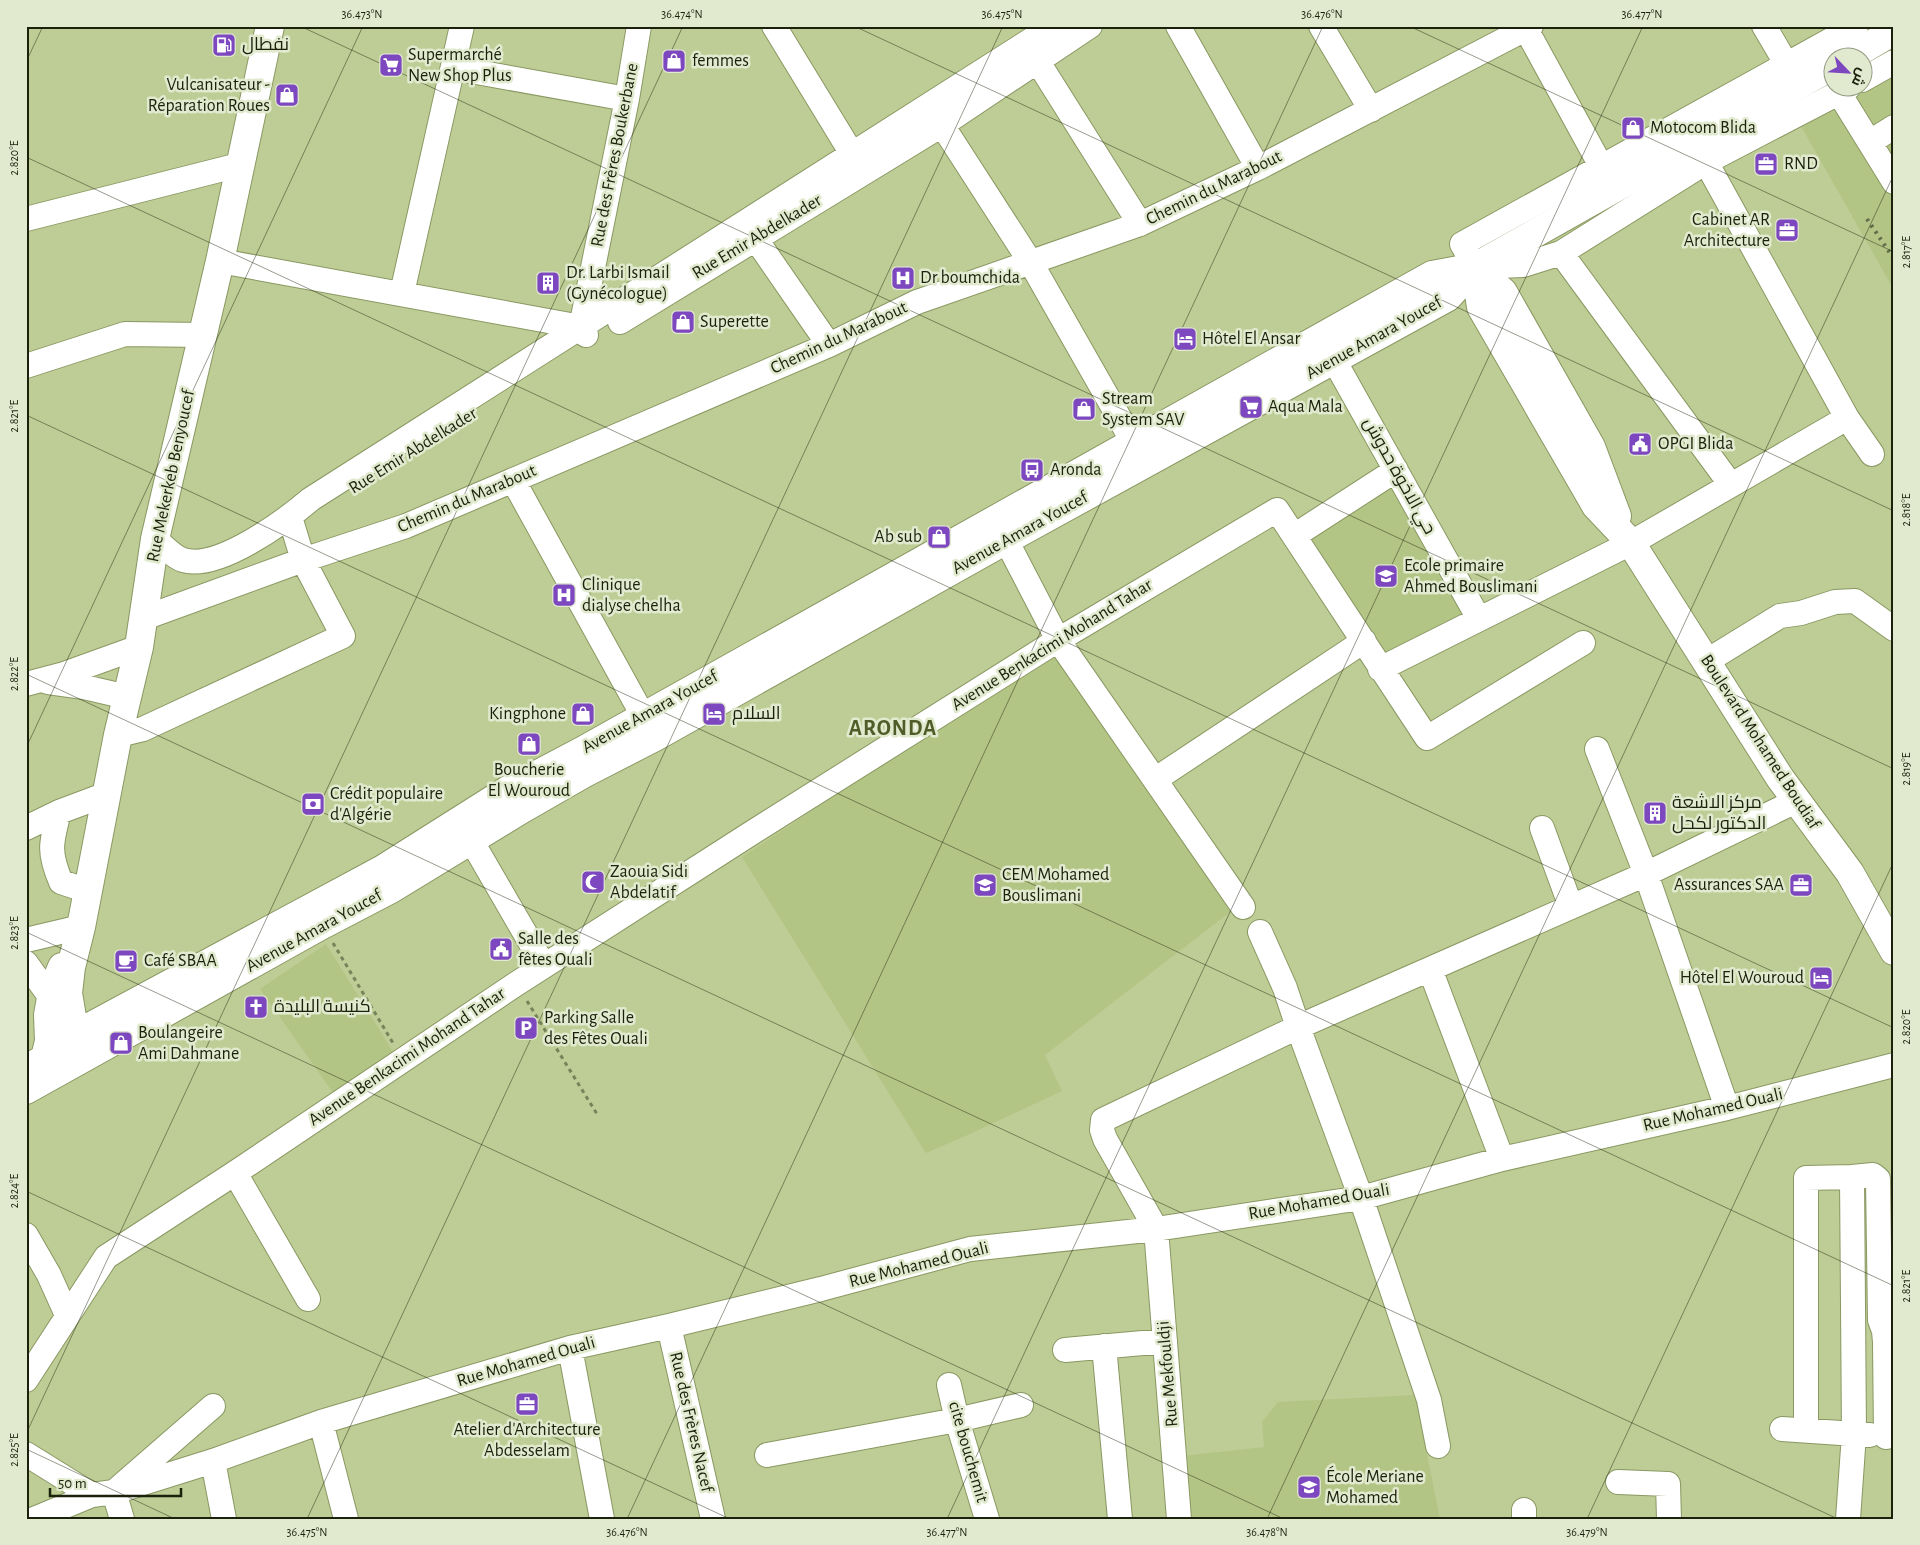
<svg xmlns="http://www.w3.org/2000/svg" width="1920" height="1545" font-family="'Alegreya Sans',Cairo,sans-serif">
	<rect width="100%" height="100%" fill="#bdcd95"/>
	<!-- built -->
	<path fill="#b3c585" d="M1894 72V290L1801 126Z
		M1395 480 1465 614 1382 663 1302 538Z
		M1055 650 1230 912 1045 1055 1062 1091 970 1134 926 1153 742 857Z
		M326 944 395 1055 334 1094 260 989Z
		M1415 1395 1440 1519H1187L1182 1456 1264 1447 1262 1422 1278 1402Z"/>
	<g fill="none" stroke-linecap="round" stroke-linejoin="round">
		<!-- minor casing -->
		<g stroke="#8a9862" stroke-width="26">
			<path id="minor" d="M774 26 860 167
				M1178 26 1258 168
				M1321 26 1371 110
				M1764 26 1787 65
				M1526 29 1601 166
				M1038 62 1140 224
				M454 68 627 99
				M1862 80 1894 62
				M1848 88 1706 162 1561 253 1523 265 1475 267 1462 244 1856 26
				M1839 93 1894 182
				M935 112 942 125 1031 263 1133 442
				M1870 142 1894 127
				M1706 162 1847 418 1872 454
				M26 219 239 165
				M755 238 829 345
				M1561 253 1731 485
				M220 261 581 327
				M402 293 462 26
				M620 322 942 125 1090 26
				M586 335 581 327 627 99 639 26
				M1334 360 1479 619
				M26 366 125 334 203 335
				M513 480 652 732
				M1294 536 1396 470
				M155 539C163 545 173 557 183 560 218 571 285 521 311 499L1053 26
				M1006 540 1058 640 1243 907
				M144 618 303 560 406 526 829 345 917 302 1140 224 1258 168 1531 26
				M1707 661 1780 616 1801 613 1835 602 1855 601 1894 629
				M1380 669 1631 543 1847 418
				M48 682 84 687 127 697
				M26 684 64 674 139 647
				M118 735 143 729 343 636 303 560 290 517
				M1597 749 1646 874 1727 1108
				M1156 779 1364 641
				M59 812C51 843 48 852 61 882L88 891
				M26 828 59 812 107 794
				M1542 828 1571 907
				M471 840 544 966
				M1260 932 1285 988 1298 1027 1361 1198 1429 1400 1438 1446
				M26 940 81 927
				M26 963 51 998
				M1430 969 1502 1159
				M235 1173 308 1299
				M1852 1177 1873 1175 1878 1179 1880 1320 1884 1331 1885 1342 1886 1437
				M26 1235 49 1275 67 1315
				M669 1326 713 1519
				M1104 1346 1120 1519
				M570 1348 602 1519
				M1065 1350 1165 1341
				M26 1380 106 1257 235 1173 516 984 750 834 1058 640 1277 510 1427 738 1583 643
				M949 1385 957 1420 987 1519
				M321 1422 346 1519
				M1782 1429 1870 1435
				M1806 1430V1178L1852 1177 1854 1434 1848 1519
				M26 1454 92 1495
				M767 1455 957 1420 1021 1405
				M213 1461 224 1519
				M1618 1482 1668 1484 1669 1519
				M1524 1510V1519
				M34 1519 92 1495 114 1492 213 1461 321 1422 570 1348 669 1326 821 1289 970 1249 1156 1229 1361 1198 1502 1159 1727 1108 1894 1065
				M122 1519 114 1492 213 1406
				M1179 1519 1156 1229 1105 1139 1102 1130 1103 1120 1298 1027 1646 874 1796 801"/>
		</g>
		<!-- major casing -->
		<g stroke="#8a9862" stroke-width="30">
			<path id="major" d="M1848 58 1894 31
				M1475 267 1481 307 1596 506 1631 543 1780 778 1850 873 1894 951
				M1475 267 1503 292 1591 447 1617 516
				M69 1052 73 1023 68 993 71 967 81 927 118 735 139 647 155 539 220 261 270 26
				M45 1058 49 1041 48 1015 51 998 54 986 62 967
				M26 1069 45 1058 71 1037 383 869 508 790 582 751 1432 275 1475 267
				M26 1090 322 925 391 889 522 809 583 774 655 737 1006 540 1448 297 1475 267 1832 66"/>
		</g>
		<!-- path -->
		<path stroke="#77835a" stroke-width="3" stroke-dasharray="4 4" stroke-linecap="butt" d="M333 943 393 1043
			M527 1001 597 1114"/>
		<!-- minor -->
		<use href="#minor" stroke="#fff" stroke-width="24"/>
		<!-- major -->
		<use href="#major" stroke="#fff" stroke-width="28"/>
		<!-- rail -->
		<path stroke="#636d49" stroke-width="4" stroke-dasharray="2.5 5" stroke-linecap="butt" d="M1867 219 1894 259"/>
	</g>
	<!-- ticks -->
	<path fill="none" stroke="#1c210c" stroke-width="1" stroke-opacity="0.45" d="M300 26 1894 769M854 26 1894 511M1409 26 1894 252M26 62 43 26M26 157 1894 1028M26 415 1894 1286M26 674 1838 1519M26 748 363 26M26 932 1284 1519M26 1191 730 1519M26 1434 683 26M26 1449 175 1519M307 1519 1003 26M627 1519 1323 26M947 1519 1643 26M1267 1519 1894 174M1587 1519 1894 861"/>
	<!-- icons -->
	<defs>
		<g id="fuel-square" transform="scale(1.25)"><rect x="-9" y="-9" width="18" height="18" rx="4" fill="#7d48bf" stroke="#e1eace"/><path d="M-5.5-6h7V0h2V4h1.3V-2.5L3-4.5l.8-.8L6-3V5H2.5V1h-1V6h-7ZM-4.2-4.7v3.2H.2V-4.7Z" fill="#fff"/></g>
		<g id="shop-square" transform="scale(1.25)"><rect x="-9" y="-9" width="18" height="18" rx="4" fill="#7d48bf" stroke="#e1eace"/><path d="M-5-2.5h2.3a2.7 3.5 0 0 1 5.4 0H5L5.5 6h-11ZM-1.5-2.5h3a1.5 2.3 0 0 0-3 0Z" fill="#fff"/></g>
		<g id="supermarket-square" transform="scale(1.25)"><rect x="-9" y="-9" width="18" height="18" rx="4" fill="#7d48bf" stroke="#e1eace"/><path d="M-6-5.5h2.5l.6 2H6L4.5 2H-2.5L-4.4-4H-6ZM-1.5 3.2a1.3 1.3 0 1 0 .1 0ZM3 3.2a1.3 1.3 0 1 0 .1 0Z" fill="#fff"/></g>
		<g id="office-square" transform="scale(1.25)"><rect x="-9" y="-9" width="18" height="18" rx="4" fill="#7d48bf" stroke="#e1eace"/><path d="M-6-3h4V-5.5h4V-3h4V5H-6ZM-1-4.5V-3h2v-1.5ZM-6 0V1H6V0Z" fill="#fff"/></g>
		<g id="hospital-square" transform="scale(1.25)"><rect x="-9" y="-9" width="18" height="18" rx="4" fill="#7d48bf" stroke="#e1eace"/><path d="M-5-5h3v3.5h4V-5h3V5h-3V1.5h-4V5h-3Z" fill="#fff"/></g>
		<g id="building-square" transform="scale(1.25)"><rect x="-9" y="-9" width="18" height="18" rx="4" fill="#7d48bf" stroke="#e1eace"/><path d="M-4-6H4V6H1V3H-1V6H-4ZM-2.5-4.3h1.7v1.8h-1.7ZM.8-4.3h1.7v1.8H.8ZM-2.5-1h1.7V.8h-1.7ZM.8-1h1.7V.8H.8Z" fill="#fff"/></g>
		<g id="hotel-square" transform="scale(1.25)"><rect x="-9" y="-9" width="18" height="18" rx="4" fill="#7d48bf" stroke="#e1eace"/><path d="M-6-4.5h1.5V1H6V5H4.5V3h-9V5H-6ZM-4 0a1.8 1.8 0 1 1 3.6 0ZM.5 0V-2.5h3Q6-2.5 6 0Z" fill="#fff"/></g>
		<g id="civic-square" transform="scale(1.25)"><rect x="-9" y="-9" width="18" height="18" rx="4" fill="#7d48bf" stroke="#e1eace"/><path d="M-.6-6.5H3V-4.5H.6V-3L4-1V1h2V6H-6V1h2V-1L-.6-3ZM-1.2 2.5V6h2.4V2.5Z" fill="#fff"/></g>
		<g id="bus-square" transform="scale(1.25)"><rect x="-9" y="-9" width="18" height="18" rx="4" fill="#7d48bf" stroke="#e1eace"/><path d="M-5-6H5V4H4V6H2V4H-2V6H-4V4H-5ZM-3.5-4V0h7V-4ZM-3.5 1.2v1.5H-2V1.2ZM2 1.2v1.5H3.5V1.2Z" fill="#fff"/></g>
		<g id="school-square" transform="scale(1.25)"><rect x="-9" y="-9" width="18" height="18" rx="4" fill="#7d48bf" stroke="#e1eace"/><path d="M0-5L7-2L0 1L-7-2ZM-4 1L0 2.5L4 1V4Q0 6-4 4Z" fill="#fff"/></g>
		<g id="bank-square" transform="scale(1.25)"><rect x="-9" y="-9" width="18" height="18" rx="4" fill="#7d48bf" stroke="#e1eace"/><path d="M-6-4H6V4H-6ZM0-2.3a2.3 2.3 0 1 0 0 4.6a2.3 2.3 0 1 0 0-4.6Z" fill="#fff"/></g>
		<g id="mosque-square" transform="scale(1.25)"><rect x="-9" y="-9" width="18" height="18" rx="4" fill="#7d48bf" stroke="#e1eace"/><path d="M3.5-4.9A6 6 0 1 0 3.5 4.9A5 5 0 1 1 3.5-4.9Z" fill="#fff"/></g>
		<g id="cafe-square" transform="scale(1.25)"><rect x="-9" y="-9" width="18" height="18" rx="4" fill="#7d48bf" stroke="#e1eace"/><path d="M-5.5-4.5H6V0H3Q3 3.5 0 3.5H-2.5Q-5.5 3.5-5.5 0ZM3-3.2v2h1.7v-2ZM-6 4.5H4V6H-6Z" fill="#fff"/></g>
		<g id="church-square" transform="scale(1.25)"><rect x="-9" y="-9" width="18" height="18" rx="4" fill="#7d48bf" stroke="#e1eace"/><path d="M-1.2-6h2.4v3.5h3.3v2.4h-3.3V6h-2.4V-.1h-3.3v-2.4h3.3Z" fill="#fff"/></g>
		<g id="parking-square" transform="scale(1.25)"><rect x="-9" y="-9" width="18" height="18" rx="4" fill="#7d48bf" stroke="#e1eace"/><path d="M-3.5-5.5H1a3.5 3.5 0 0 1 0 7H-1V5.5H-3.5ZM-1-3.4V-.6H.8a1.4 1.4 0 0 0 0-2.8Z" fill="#fff"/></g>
	</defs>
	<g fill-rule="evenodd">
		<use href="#fuel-square" x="224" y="45"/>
		<use href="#shop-square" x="674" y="61"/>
		<use href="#supermarket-square" x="391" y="65"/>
		<use href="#shop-square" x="287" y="95"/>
		<use href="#shop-square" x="1633" y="128"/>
		<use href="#office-square" x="1766" y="164"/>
		<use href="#office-square" x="1787" y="230"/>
		<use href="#hospital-square" x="903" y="278"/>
		<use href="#building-square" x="548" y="283"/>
		<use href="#shop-square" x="683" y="322"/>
		<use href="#hotel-square" x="1185" y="339"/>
		<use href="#supermarket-square" x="1251" y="407"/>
		<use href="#shop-square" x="1084" y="409"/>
		<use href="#civic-square" x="1640" y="444"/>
		<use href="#bus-square" x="1032" y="470"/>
		<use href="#shop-square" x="939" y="537"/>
		<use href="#school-square" x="1386" y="576"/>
		<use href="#hospital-square" x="564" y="595"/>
		<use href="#shop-square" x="583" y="714"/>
		<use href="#hotel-square" x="714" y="714"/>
		<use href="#shop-square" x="529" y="744"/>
		<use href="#bank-square" x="313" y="804"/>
		<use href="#building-square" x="1655" y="813"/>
		<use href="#mosque-square" x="593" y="882"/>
		<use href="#school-square" x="985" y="885"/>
		<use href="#office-square" x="1801" y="885"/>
		<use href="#civic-square" x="501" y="949"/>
		<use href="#cafe-square" x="126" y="961"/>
		<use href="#hotel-square" x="1821" y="978"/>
		<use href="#church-square" x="256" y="1007"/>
		<use href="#parking-square" x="526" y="1028"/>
		<use href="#shop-square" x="121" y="1043"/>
		<use href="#office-square" x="527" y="1404"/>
		<use href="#school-square" x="1309" y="1487"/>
	</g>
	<g text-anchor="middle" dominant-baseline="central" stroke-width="5" stroke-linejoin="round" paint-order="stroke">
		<!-- poi labels -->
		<g font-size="18" fill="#1c210c" stroke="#e1eace" text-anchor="start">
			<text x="242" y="45">نفطال</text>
			<text x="408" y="55">Supermarché<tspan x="408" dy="21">New Shop Plus</tspan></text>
			<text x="692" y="61">femmes</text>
			<text x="270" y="85" text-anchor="end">Vulcanisateur -<tspan x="270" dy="21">Réparation Roues</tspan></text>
			<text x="1650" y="128">Motocom Blida</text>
			<text x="1784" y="164">RND</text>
			<text x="1770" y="220" text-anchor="end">Cabinet AR<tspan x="1770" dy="21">Architecture</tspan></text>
			<text x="566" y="273">Dr. Larbi Ismail<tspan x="566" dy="21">(Gynécologue)</tspan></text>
			<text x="920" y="278">Dr boumchida</text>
			<text x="700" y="322">Superette</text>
			<text x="1202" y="339">Hôtel El Ansar</text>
			<text x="1102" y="399">Stream<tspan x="1102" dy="21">System SAV</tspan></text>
			<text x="1268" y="407">Aqua Mala</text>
			<text x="1658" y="444">OPGI Blida</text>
			<text x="1050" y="470">Aronda</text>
			<text x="922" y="537" text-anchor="end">Ab sub</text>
			<text x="1404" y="566">Ecole primaire<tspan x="1404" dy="21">Ahmed Bouslimani</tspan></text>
			<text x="582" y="585">Clinique<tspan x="582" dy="21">dialyse chelha</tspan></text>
			<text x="566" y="714" text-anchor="end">Kingphone</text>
			<text x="732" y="714">السلام</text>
			<text x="529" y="770" text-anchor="middle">Boucherie<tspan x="529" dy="21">El Wouroud</tspan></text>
			<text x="330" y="794">Crédit populaire<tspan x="330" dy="21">d'Algérie</tspan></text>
			<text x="1672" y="803">مركز الاشعة<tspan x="1672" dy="21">الدكتور لكحل</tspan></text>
			<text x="610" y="872">Zaouia Sidi<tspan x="610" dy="21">Abdelatif</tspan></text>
			<text x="1002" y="875">CEM Mohamed<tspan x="1002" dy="21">Bouslimani</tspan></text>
			<text x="1784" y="885" text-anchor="end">Assurances SAA</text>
			<text x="518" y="939">Salle des<tspan x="518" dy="21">fêtes Ouali</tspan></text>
			<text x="144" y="961">Café SBAA</text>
			<text x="1804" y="978" text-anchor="end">Hôtel El Wouroud</text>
			<text x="274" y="1007">كنيسة البليدة</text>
			<text x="544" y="1018">Parking Salle<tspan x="544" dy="21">des Fêtes Ouali</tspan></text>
			<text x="138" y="1033">Boulangeire<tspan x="138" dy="21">Ami Dahmane</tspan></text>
			<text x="527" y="1430" text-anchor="middle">Atelier d'Architecture<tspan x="527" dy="21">Abdesselam</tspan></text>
			<text x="1326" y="1477">École Meriane<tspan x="1326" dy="21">Mohamed</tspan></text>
		</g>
		<!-- street labels -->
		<g font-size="18" fill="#1c210c" stroke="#e1eace">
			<text transform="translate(615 155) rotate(-79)">Rue des Frères Boukerbane</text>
			<text transform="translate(1214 188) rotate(-26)">Chemin du Marabout</text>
			<text transform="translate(757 237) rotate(-31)">Rue Emir Abdelkader</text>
			<text transform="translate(839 338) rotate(-25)">Chemin du Marabout</text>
			<text transform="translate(1374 338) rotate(-29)">Avenue Amara Youcef</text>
			<text transform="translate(413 451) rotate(-32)">Rue Emir Abdelkader</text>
			<text transform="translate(171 476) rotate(-78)">Rue Mekerkeb Benyoucef</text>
			<text transform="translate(1399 476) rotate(61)">حي الاخوة حدوش</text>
			<text transform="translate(467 499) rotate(-23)">Chemin du Marabout</text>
			<text transform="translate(1020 533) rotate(-29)">Avenue Amara Youcef</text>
			<text transform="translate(1052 645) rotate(-32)">Avenue Benkacimi Mohand Tahar</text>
			<text transform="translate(650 712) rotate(-29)">Avenue Amara Youcef</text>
			<text transform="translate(1760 742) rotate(57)">Boulevard Mohamed Boudiaf</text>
			<text transform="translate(314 931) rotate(-29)">Avenue Amara Youcef</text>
			<text transform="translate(407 1057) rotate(-34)">Avenue Benkacimi Mohand Tahar</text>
			<text transform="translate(1713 1110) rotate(-13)">Rue Mohamed Ouali</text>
			<text transform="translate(1319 1202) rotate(-10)">Rue Mohamed Ouali</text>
			<text transform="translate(919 1265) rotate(-14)">Rue Mohamed Ouali</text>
			<text transform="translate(526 1362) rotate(-16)">Rue Mohamed Ouali</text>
			<text transform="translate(1168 1374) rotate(-95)">Rue Mekfouldji</text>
			<text transform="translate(691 1422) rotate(77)">Rue des Frères Nacef</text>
			<text transform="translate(968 1452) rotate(74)">cite bouchemit</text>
		</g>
		<!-- district labels -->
		<g font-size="22" font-weight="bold" letter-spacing="1" fill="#505d29" stroke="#e1eace">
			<text x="893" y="728">ARONDA</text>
		</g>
	</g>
	<!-- border -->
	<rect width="1920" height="1545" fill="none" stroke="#e1eace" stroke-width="55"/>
	<!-- north arrow -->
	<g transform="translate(1848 72) rotate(115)"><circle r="24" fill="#e1eace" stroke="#929a80"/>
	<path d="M0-4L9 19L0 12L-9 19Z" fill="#7d48bf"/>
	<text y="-8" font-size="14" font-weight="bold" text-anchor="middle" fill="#1c210c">ش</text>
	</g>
	<!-- scale -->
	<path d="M50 1488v8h131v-8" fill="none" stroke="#1c210c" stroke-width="2.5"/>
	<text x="58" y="1488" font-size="15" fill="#1c210c" stroke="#e1eace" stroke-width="4" paint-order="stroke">50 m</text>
	<rect x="28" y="28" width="1864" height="1490" fill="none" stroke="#1c210c" stroke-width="2"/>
	<g font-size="12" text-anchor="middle" fill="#1c210c">
		<text x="362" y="18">36.473°N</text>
		<text x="682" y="18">36.474°N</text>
		<text x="1002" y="18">36.475°N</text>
		<text x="1322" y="18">36.476°N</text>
		<text x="1642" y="18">36.477°N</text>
		<text transform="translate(14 158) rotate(-90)" y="4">2.820°E</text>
		<text transform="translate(1906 252) rotate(-90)" y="4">2.817°E</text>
		<text transform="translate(14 416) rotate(-90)" y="4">2.821°E</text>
		<text transform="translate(1906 510) rotate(-90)" y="4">2.818°E</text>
		<text transform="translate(14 674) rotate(-90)" y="4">2.822°E</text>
		<text transform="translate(1906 769) rotate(-90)" y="4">2.819°E</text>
		<text transform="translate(14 933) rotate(-90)" y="4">2.823°E</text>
		<text transform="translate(1906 1027) rotate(-90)" y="4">2.820°E</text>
		<text transform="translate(14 1191) rotate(-90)" y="4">2.824°E</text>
		<text transform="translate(1906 1286) rotate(-90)" y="4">2.821°E</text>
		<text transform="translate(14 1450) rotate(-90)" y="4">2.825°E</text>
		<text x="307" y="1536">36.475°N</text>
		<text x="627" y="1536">36.476°N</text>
		<text x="947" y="1536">36.477°N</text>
		<text x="1267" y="1536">36.478°N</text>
		<text x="1587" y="1536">36.479°N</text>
	</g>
</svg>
